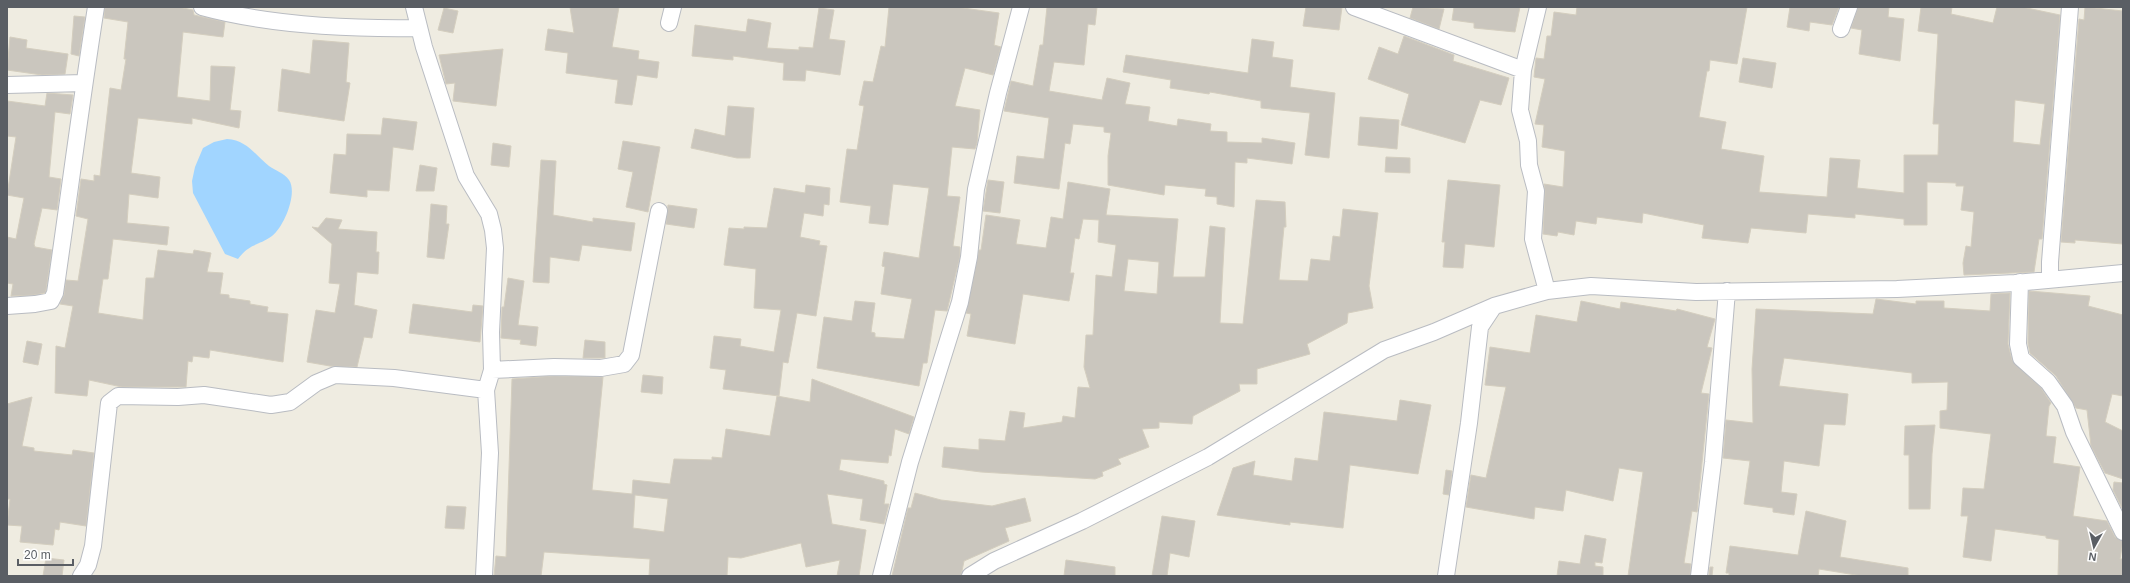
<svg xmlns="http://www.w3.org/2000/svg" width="2130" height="583" font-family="Arial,sans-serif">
	<rect width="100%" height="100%" fill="#efece1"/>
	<!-- water -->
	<path fill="#a1d5ff" d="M227 139C247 140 255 155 269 166 276 171 284 173 289 180 298 193 284 227 272 236 258 246 250 243 238 259L225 254 193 193 192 181 195 167 203 148 214 142Z"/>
	<!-- building -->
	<path fill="#cac6be" stroke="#d4cebf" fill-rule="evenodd" d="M105 7H178L193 10 194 15 225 22 223 37 183 32 177 97 210 101 211 66 235 67 230 110 241 111 239 128 192 118V124L138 118 131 173 160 177 158 198 129 194 127 223 169 227 167 245 113 239 108 279H103L98 313 143 320 146 278H154L158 250 193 254 194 250 211 253 207 272 223 273 220 294 229 295V298L250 301V304L268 307 267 312 288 314 283 362 210 350 209 358 193 356 192 362 188 361 186 387H122L89 380 87 396 55 393 56 346 65 348 73 306 60 304 64 295 66 280 78 281 88 219 76 216 81 179 94 181V175L100 176 110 88 121 90 126 59H124L128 22 104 18Z
		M570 7H619L612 47 639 51 638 59 659 62 657 78 637 75 632 105 615 103 618 80 566 73 568 53 545 50 548 29 574 33Z
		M889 7H956L999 13 994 45 1001 47 993 75 965 68 955 106 980 110 977 143 975 149 952 147 947 196 960 197 953 246 960 247V256L947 311 935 310 927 363H923L919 386 817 368 824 317 852 321 855 301 875 303 871 332 875 333V337L904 339 912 299 881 294 885 267 882 266 884 252 919 258 929 188 893 184 888 225 869 223 871 206 840 202 847 149 857 150 864 106 859 105 864 81 873 82 881 46 885 47Z
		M1047 7H1097L1095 25 1088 24 1084 65 1054 62 1049 91 1102 100 1107 78 1130 83 1125 104 1150 107 1148 121 1177 126 1178 119 1211 124 1210 131 1227 132V142L1262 143V138L1295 143 1292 164 1247 158V163L1235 162 1234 207 1217 204V197L1205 196 1206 189 1165 185 1164 195 1108 185V156L1111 133 1104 132V127L1073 124 1070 144 1065 143 1059 189 1014 183 1017 156 1044 159 1049 118 1004 111 1011 81 1033 86 1040 45H1043Z
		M1306 7H1342L1339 30 1303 26Z
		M1413 7 1444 9 1439 29 1410 18Z
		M1454 7H1520L1515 32 1474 28V23L1452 20Z
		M1577 7H1747L1737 64 1710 60 1709 71H1707L1699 117 1726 122 1721 149 1764 156 1759 192 1827 197 1830 158 1860 160 1857 188 1904 193V155H1938L1939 124H1933L1938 34 1918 31 1921 7H1952L1951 14 1993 23 1997 7H2022L2060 15 2042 239H2039L2034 272 1964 275 1963 263 1966 246 1971 247 1974 212 1961 210 1964 186H1956V183L1927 182V225H1904V219L1855 214V218L1808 214 1806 233 1751 228 1748 243 1702 238 1704 225 1643 213 1642 223 1597 217 1596 224 1576 221 1574 235 1558 232 1557 236 1543 234 1545 192 1544 184 1563 187 1565 151 1542 147 1544 125 1535 124 1545 79 1534 77 1536 58 1544 59 1547 36H1551L1554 12 1576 15ZM2015 100 2045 104 2040 145 2013 142Z
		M1790 7H1839L1832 25 1810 22 1809 31 1787 27Z
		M1858 7H1889L1888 17 1904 19 1900 61 1859 54 1862 30 1851 28Z
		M2085 7 2123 11V244L2075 240V243L2061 242 2079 19 2084 20Z
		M444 8 458 11 453 33 438 30Z
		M819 8 834 10 829 39 845 41 840 75 806 70 805 81 783 80 784 63 733 56V60L692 56 695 25 746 32 748 19 771 23 767 48 799 50V47L813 48Z
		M74 16 85 17 79 56 71 54Z
		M1404 36 1454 55 1453 61 1509 78 1501 105 1480 100 1465 143 1401 125 1409 94 1368 79 1379 47 1398 54Z
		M10 37 27 40 26 48 68 54 65 74 42 75 7 70Z
		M1252 39 1274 42 1272 57 1293 60 1290 87 1335 93 1329 158 1305 155 1310 113 1261 108V101L1210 92 1209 94 1170 88 1171 80 1123 72 1126 55 1248 73Z
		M313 40 349 43 346 82 350 83 344 121 278 111 282 69 310 74Z
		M503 49 496 106 453 101 455 83 446 84 439 55Z
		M1743 58 1776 63 1772 88 1739 82Z
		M47 93 73 95 70 114 55 112 49 177 61 179 57 210 42 208 34 244 35 247 52 250 46 290 45 293 34 295 11 296 13 284 7 283V237L16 239 24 198 7 195 16 137 7 136V101L45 106Z
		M728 106 754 108 750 158H737L691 148 695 129 725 136Z
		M1360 117 1399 120 1397 149 1358 145Z
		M383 118 417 122 413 150 393 147 389 191 367 190V197L330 193 334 154 346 155 347 134 381 135Z
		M623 141 660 147 648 212 626 207 633 172 618 169Z
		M493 143 511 146 509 167 491 165Z
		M1386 157 1410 158V173L1385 172Z
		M541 160 556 161 553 215 593 222V218L635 223 631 251 582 245 579 261 550 257 549 283 533 282Z
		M420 165 437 168 434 191H416Z
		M988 180 1004 182 1000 213 983 211Z
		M1448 180 1500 185 1494 247 1465 244 1463 268 1443 267 1445 242H1442Z
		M1068 182 1110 189 1106 215 1178 219 1173 277H1205L1210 226 1225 228 1220 323 1243 324 1256 200 1285 202 1286 227H1284L1279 280 1308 281 1311 259 1330 261 1333 236 1340 237 1343 209 1378 213 1369 286 1373 308 1348 313 1347 323 1307 344 1310 354 1257 369V384H1239L1240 391 1193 416 1192 424 1159 422V428L1142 429 1149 447 1118 459 1121 464 1102 472 1103 476 1095 479 981 472 942 467 944 447 979 450V439L1005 441 1010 411 1025 413 1023 428 1062 422 1063 416 1075 418 1078 387 1090 388 1084 367 1086 335H1093L1096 275 1112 277 1116 245 1098 242 1099 220 1083 219 1079 239 1075 238 1070 273H1074L1069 301 1023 294 1015 344 967 336 971 314 966 313 979 250H981L986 215 1020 220 1016 244 1046 248 1051 217 1063 219ZM1128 259 1159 262 1157 294 1124 291Z
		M806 185 830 188 829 205 824 204 823 216 804 213 800 237 820 241 819 245 827 246 816 316 797 313 788 363 783 362 779 396 723 389 726 370 710 368 714 336 741 339 740 346 774 352 781 310 754 308 756 269 724 265 729 228 744 229V227L767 228 774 188 805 193Z
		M431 204 447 206 446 224H449L444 259 427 257Z
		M668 205 697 209 694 228 666 224Z
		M326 218 342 220 338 229 377 232 376 252H379L378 274 357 272 354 305 377 310 372 338 364 337 357 367 330 366 307 362 316 310 335 313 340 284 329 283 332 244 312 227 318 228Z
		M508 278 524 281 518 325 538 327 536 346 520 344 521 340 501 338 502 307H504Z
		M2029 291 2090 296 2088 306 2123 315V396L2112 394 2105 422 2123 431V479L2105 473 2091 446 2087 410 2076 408 2056 376 2030 353 2028 343Z
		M2010 293 2008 344 2012 360 2041 388 2051 403 2049 406 2046 436 2056 437 2053 463 2080 467 2073 516 2107 521 2115 537 2123 541 2120 559H2123V576H2058L2059 540 2046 538V536L1995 529 1991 561 1963 557 1968 516H1961L1963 488 1984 489 1991 434 1940 428V411L1947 410 1948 382 1912 383V373L1784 358 1779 386 1848 394 1845 425 1824 424 1819 466 1784 461 1781 492 1797 494 1794 515 1773 512V508L1744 504 1750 461 1723 458 1726 420 1753 423 1752 369 1756 309 1873 314 1876 299 1916 304V301H1944V308L1990 311 1991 294Z
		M1581 301 1620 309 1621 302 1676 311 1677 309 1715 319 1707 347 1712 348 1701 393 1709 394 1697 512 1692 511 1684 563 1691 564 1690 576H1628L1643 472 1619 468 1613 501 1566 490 1563 511 1535 507 1534 519 1466 507 1471 475 1486 478 1506 387 1485 385 1490 347 1530 353 1536 315 1577 322Z
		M413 304 472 312 473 305 483 306 480 342 409 333Z
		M585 340 605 342V358H583Z
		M27 341 42 344 38 365 23 362Z
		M643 375 663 377 662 394 641 392Z
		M554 376 603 377 592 490 632 494 633 480 670 484 674 459 712 460V457L722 458 726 429 770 436 777 396 810 402 812 379 914 417 909 434 895 429 891 456 889 455 888 463 841 459 839 470 884 481V484L887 485 884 504H889L884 524 860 520 863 499 827 494 832 524 866 530 859 576H837L840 560 806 567 801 543 741 558 728 557 727 576H649L650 559 544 552 541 576H494L496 556 506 557 512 379ZM635 495 668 499 664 532 633 528Z
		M32 397 22 446 34 448V451L72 455 73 450 94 453 86 526 60 522 59 530 55 529 53 545 20 542 22 526 7 525 10 499H7V404Z
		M1400 400 1431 405 1418 474 1350 465 1343 528 1290 522V525L1217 515 1233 468 1255 461 1253 475 1292 481 1295 458 1318 461 1324 412 1397 421Z
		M1935 425 1932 454 1930 509H1909V455H1904L1905 426Z
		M1446 470 1452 471 1449 495 1443 494Z
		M2114 482 2123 483V510L2113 490Z
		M915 493 941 500 992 506 1025 498 1031 521 1005 528 1009 541 964 561 961 576H892L908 508H911Z
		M447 506 466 507 464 529 445 528Z
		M1806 511 1846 521 1840 557 1908 568V576H1862L1819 569 1818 576H1729V573H1726L1730 546 1798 555Z
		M1162 516 1195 521 1189 557 1170 553 1167 576H1152Z
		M1585 535 1606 539 1602 563 1595 562V566L1603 567V576H1557L1559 561 1580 564Z
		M46 558 64 560 62 576H43Z
		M1066 560 1115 567V576H1064Z
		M1710 567H1713L1712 576H1709Z"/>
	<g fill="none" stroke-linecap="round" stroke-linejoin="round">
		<!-- street casing -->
		<g stroke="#b9bcc2" stroke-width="18">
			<path id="street" d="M202 7C268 25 351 29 419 28
				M414 7 424 47 466 176 489 214 493 230 495 248 491 332 492 370 486 390 490 453 484 576
				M1354 7 1523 70
				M1538 7 1523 70 1520 110 1528 141 1529 165 1536 191 1533 239 1547 291
				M669 23 673 7
				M1841 29 1849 7
				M7 85 84 83
				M2050 280V262L2070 7
				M2020 282 2018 344 2021 358 2048 382 2065 406 2074 432 2123 532
				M7 306 35 304 51 301 55 293C69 197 81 102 96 7
				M492 370 554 367 601 368 624 364 631 355 659 211
				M81 576 88 565 93 546 109 403 118 396 178 397 204 395 271 405 290 402 316 383 335 375 394 378 486 390
				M881 576 910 462 960 302 969 257 976 189 998 93 1021 7
				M970 576 994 561 1082 521 1208 457 1384 350 1434 332 1494 306 1547 291 1591 286 1696 292 1897 289 2015 283 2123 273
				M1446 576 1469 423 1480 327 1494 306
				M1699 576 1713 462 1727 291"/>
		</g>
		<!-- street -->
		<use href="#street" stroke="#fff" stroke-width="16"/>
	</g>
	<!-- border -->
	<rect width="2130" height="583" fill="none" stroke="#5a5e64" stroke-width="16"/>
	<!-- north arrow -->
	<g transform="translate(2094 547) rotate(188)" stroke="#ffffff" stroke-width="3" paint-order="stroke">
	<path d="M0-3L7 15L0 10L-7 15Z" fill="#5a5e64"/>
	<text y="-6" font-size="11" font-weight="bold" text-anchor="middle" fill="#5a5e64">N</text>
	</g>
	<!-- scale -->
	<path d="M18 559v6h55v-6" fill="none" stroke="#5a5e64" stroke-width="2"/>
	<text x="24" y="559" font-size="12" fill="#5a5e64" stroke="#ffffff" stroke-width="3" paint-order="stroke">20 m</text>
</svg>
